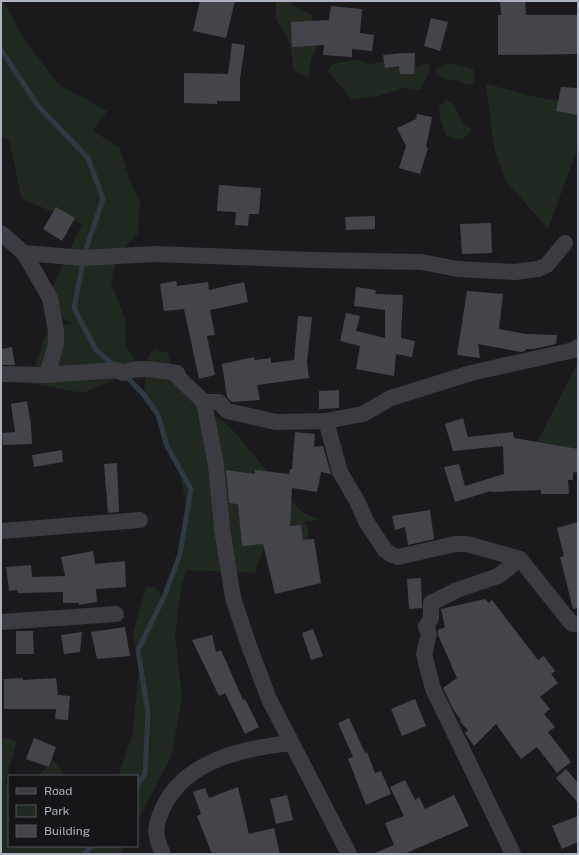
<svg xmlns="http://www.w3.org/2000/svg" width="579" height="855" font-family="'Public Sans',sans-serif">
	<rect width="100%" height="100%" fill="#1a1a1d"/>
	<!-- green -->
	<path fill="#1f2920" d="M1 1H3L26 42 58 84 107 111 93 131 120 148 129 179 140 202 138 233 117 255 111 282 125 319 126 347 134 358 138 372 110 381 83 393 30 383 49 324H72L44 305 82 224 22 199 9 141 1 136Z
		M276 1H292V5L312 15 316 50 311 59 309 77 301 75 293 70 292 54 288 39 276 20Z
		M356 60 372 64 388 60 418 67 428 63C433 73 423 80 421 90L404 88 378 96 351 99 328 71 334 63Z
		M447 63 473 69 475 81 470 85 441 77 434 71Z
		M486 84 540 98 578 104V147L548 229 505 180 494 148Z
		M446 99 455 106 462 122 472 130 462 140 446 136 440 117 439 107Z
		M154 349 168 353 173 378 196 403 230 427 302 512 320 520 304 521C311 529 308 540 305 548L272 524 255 573 186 570 181 589 175 635 182 697 171 757 137 822V776H118L132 736 139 670 133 634 146 587H154L164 596 180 554 186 503 180 475 167 446 158 415 144 395 147 359Z
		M578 362V470L530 456Z
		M1 737 17 741 4 785 9 783V846H125L121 854H1V804L3 791 1 796Z
		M53 760 64 773V776H39Z"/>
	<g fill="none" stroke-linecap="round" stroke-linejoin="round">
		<!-- stream -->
		<path stroke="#2e3a43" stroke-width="5" d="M1 50 39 107 88 158 103 199 85 252 74 308 96 350 116 367
			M125 375 144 395 158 415 167 446 191 489 180 554 164 597 138 650 148 713 145 773 137 786
			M84 854 92 846"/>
	</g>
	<!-- building -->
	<path fill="#44454a" d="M200 1H235L226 38 193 31Z
		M500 1H525L526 15H578V54L498 55V15H501Z
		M331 6 362 9 360 33 374 35 372 51 352 49V57L323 55 324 45 292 47 291 22 329 20Z
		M431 18 448 22 440 51 424 46Z
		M232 43 245 45 240 79V101H217V104L184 103V73L228 74Z
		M404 53H415L414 74H400L399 66 385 68 383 55Z
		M561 87 578 88V115L556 111Z
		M417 114 432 117 426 147 428 148 420 174 399 168 406 146 397 128 416 119Z
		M219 185 261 188 259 214H249L248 226 235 225 236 212 217 211Z
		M56 207 75 218 62 241 43 229Z
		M375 216V229L346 230 345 217Z
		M491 223 492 253 462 254 460 224Z
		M176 281 177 286 208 282 209 290 244 282 248 302 210 310 215 335 207 336 215 375 199 379 184 309 164 311 160 284Z
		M356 287 376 290 375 294 403 295 401 338 415 341 412 357 396 354 394 376 356 369 360 346 340 341 346 313 360 316 356 331 385 338V310L354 306Z
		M467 291 503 294 499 329 526 334 557 335 556 344 534 349H526L525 351 521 352 478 344 480 358 457 355Z
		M298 316 312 317 307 362 309 378 257 385 260 400 232 402 227 397 222 364 254 357 255 360 271 358V363L294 360Z
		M12 347 15 365H1V349Z
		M339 390V408L319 409V391Z
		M27 401 31 425 32 444 3 445 2 433 15 432 11 404Z
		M463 418 468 437 513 432 514 438 578 449V473L573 472V480H568L569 494H541V490L491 492V491L455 502 444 467 459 464 465 486 504 474 503 446 453 451 445 424Z
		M295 432 315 434 314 447 323 446 331 474 321 472 317 492 292 488 290 526 301 525 303 540 314 539 321 583 275 594 263 544 242 546 238 504 229 503 226 470 255 474V470L289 474 290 469H292Z
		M62 450 63 462 34 467 32 455Z
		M117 463 119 512 108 513 104 464Z
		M430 510 434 539 408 545 405 527 395 530 392 516Z
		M578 522V608L573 609 560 557 564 556 557 528Z
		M93 551 95 564 125 561 126 587 96 589 97 602 79 605V603H63V592L18 593 17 590 9 591 6 567 31 565 32 577 65 576 61 557Z
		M421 578 422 608 409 609 407 579Z
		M485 599 489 603 492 600 538 660 544 656 555 671 551 674 558 683 540 697 550 709 544 714 555 727 548 732 571 762 557 773 537 747 521 759 496 724 474 746 465 733 468 730 460 722 461 720 453 709 443 688 457 678 438 635V630L445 627 441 609Z
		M125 627 130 656 97 659 91 632Z
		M313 629 323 656 311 660 302 633Z
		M16 631H33L34 654H16Z
		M82 632 80 652 64 654 61 635Z
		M212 635 216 652 221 650 243 700 245 699 259 727 245 734 225 693 219 696 192 640Z
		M23 678V680L56 678 58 695 70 696 68 720 55 719 56 709H4V679Z
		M415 699 426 726 402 736 391 709Z
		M349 718 365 753 367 752 375 773 381 771 391 794 366 805 348 759 353 757 338 723Z
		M34 738 56 747 49 767 26 759Z
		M566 769 578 783V803L556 778Z
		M405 780 415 800 419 797 425 809 454 795 469 826 404 854H372L394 845 385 823 404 816 390 787Z
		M238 787 249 834 274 828 280 854H212L197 816 201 814 193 792 205 788 209 798Z
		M287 795 293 820 276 824 270 799Z
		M578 816V842L562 849 552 826Z"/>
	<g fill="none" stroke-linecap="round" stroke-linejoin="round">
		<!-- minor -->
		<path stroke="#3a3c42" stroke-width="16" d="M1 233 24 253 50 298 56 331V344L47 375
			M24 253 84 258 154 254 313 260 421 262 458 269 515 272 538 269 547 265 565 243
			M1 374 47 375 116 370 123 373C140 366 159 370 177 373L178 377 204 402H219L227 411 276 422 326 421 340 472 357 501 367 523 385 550 390 554 398 557 455 544H467L520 559 572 624H578
			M204 402 216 465 222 528 233 598 249 646 269 699 349 854
			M326 421 363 414 391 398 471 373 574 350 578 347
			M1 531 140 520
			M1 622 116 614
			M163 854C154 834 154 827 163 808 185 760 244 748 291 743
			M513 854 433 689 424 654 429 634 426 627 431 618V603L457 590 498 576 520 559"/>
	</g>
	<!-- border -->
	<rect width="579" height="855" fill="none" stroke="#abb2bd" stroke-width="4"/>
	<!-- legend -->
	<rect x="8" y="775" width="130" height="72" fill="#151518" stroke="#51545a"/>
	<rect x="16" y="788" width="20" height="6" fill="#3a3c42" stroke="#51545a"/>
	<text x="44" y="795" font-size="12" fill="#abb2bd">Road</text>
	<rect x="16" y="805" width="20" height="12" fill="#1f2920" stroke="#51545a"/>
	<text x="44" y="815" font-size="12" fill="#abb2bd">Park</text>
	<rect x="16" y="825" width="20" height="12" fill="#44454a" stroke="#51545a"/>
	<text x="44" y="835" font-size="12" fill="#abb2bd">Building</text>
</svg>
